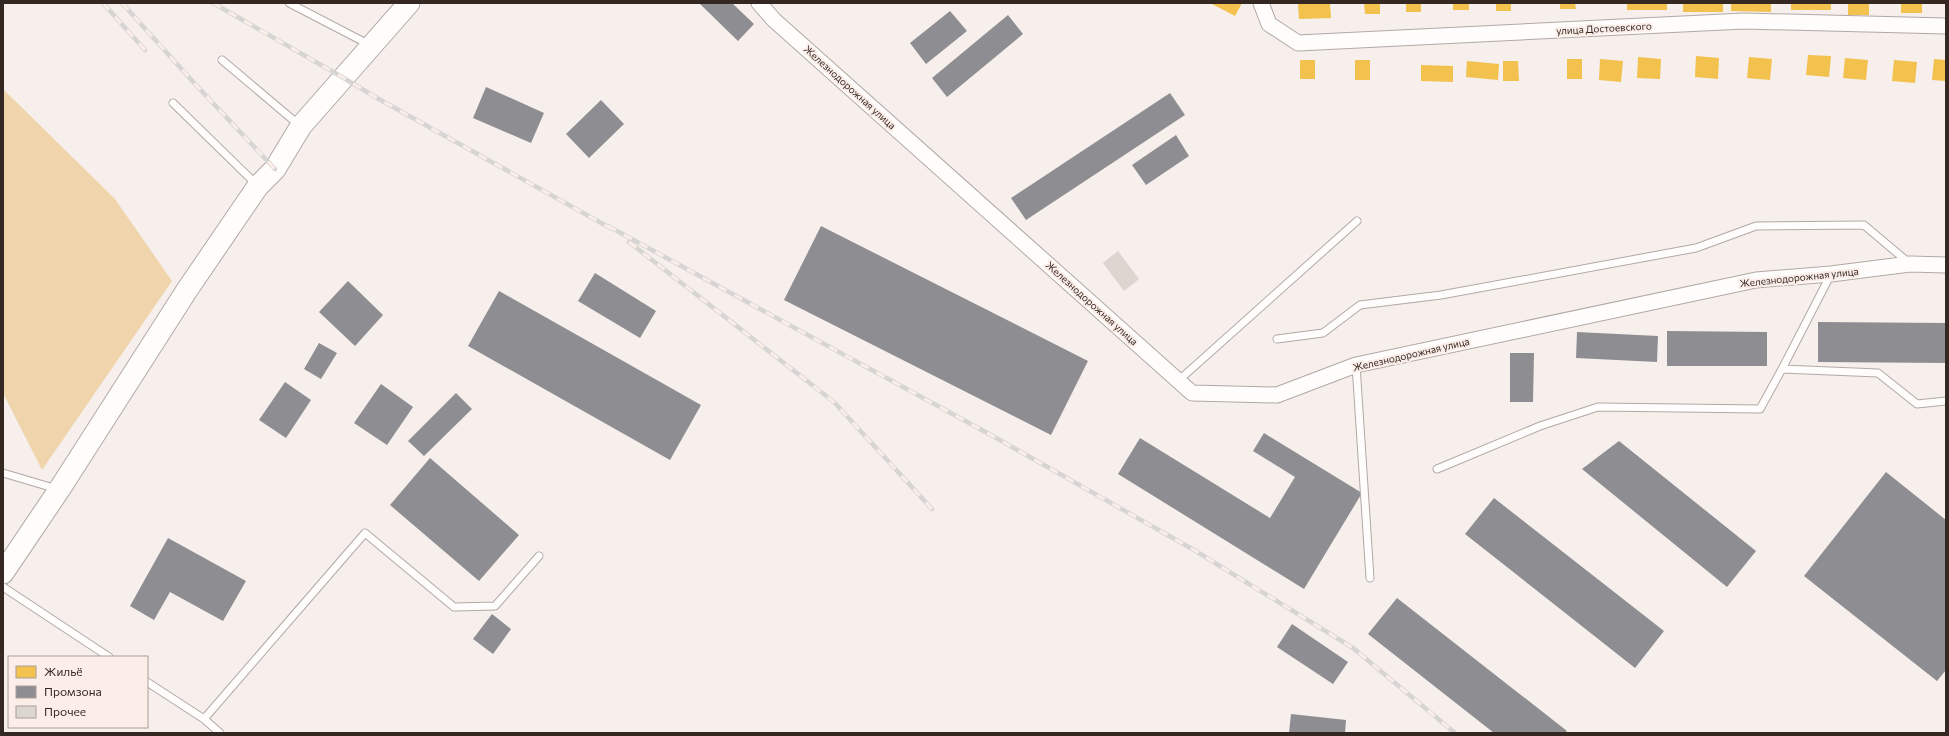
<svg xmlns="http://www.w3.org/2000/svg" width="1949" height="736" font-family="Commissioner,sans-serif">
	<rect width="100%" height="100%" fill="#f6efeb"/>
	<!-- green -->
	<path fill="#f0d5ac" d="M3 89 115 199 172 281 42 470 3 393Z"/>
	<!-- homes -->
	<path fill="#f2c14e" d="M1210 3H1242L1235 16Z
		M1298 3H1330L1331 18 1299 19Z
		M1364 3H1380V14H1365Z
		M1406 3H1421V12H1406Z
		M1453 3H1469V10H1453Z
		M1496 3H1511V11H1496Z
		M1560 3H1575L1576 9H1560Z
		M1627 3H1667V10H1627Z
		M1683 3H1723V12H1683Z
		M1731 3H1771V12L1731 11Z
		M1791 3H1831V10H1791Z
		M1848 3H1869V15H1848Z
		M1901 3H1922V13H1901Z
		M1808 55 1831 56 1829 77 1806 75Z
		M1696 56 1719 58 1718 79 1695 77Z
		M1638 57 1661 59 1660 79 1637 78Z
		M1749 57 1772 59 1770 80 1747 78Z
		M1845 58 1868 60 1866 80 1843 78Z
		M1567 59H1582V79H1567Z
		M1600 59 1623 61 1621 82 1599 80Z
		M1934 59 1946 60V81L1932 80Z
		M1300 60H1315V79H1300Z
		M1355 60H1370V80H1355Z
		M1894 60 1917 62 1915 83 1892 81Z
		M1467 61 1499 64 1498 80 1466 77Z
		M1503 61H1518L1519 81H1503Z
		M1421 65 1453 66V82L1421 81Z"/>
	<!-- industry -->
	<path fill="#8d8d92" d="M699 3H732L754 24 738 41Z
		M950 11 967 31 926 64 910 43Z
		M1008 15 1023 34 947 97 932 78Z
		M486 87 544 113 531 143 473 118Z
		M1170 93 1185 115 1026 220 1011 198Z
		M601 100 624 124 589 158 566 134Z
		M1176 135 1189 156 1146 185 1132 165Z
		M821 226 1088 361 1051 435 784 300Z
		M595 273 656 311 640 338 578 301Z
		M348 281 383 315 355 346 319 312Z
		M499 291 701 405 670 460 468 346Z
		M1818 322 1946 323V363L1818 362Z
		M1667 331 1767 332V366H1667Z
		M1577 332 1658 336 1657 362 1576 358Z
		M319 343 337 353 321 379 304 369Z
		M1510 353H1534L1533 402H1510Z
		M285 382 311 400 286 438 259 420Z
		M381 384 413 407 387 445 354 423Z
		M456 393 472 409 424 456 408 441Z
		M1264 433 1362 493 1304 589 1118 474 1140 438 1270 518 1295 477 1253 451Z
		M1619 441 1756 551 1727 587 1582 469Z
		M430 458 519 535 479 581 390 505Z
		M1886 472 1946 520V670L1937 681 1804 576Z
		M1494 498 1664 631 1635 668 1465 534Z
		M168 538 246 581 223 621 170 592 154 620 130 606Z
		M1397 598 1567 731 1565 733H1494L1368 634Z
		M492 614 511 629 493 654 473 639Z
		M1292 624 1348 662 1333 684 1277 647Z
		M1291 714 1346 720 1345 733H1289Z"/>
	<!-- building -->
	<path fill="#ddd5cf" d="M1118 251 1139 279 1124 291 1103 263Z"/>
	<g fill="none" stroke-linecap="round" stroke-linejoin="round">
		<!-- lane casing -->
		<g stroke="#b2a9a5" stroke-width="9">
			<path id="lane" d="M289 3 370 45
				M222 60 299 125
				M173 103 256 184
				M1831 274 1782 369 1878 373 1917 404 1946 401
				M1277 339 1323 333 1360 305 1441 295 1696 248 1756 226 1864 225 1909 263
				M1356 365 1370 578
				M1178 381 1357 221
				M1437 469 1540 426 1598 407 1760 409 1782 369
				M3 473 57 489
				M3 587 109 657
				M147 682 204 719 220 733
				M204 719 365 533 454 607 495 606 539 556"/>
		</g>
		<!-- street casing -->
		<g stroke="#b2a9a5" stroke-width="17">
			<path id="street" d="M759 3 774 20 1192 393 1277 395 1356 365 1756 280 1831 274 1910 264 1946 265
				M1261 3 1269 24 1298 43 1744 21 1946 26"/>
		</g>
		<!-- secondary casing -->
		<g stroke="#b2a9a5" stroke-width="23">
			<path id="secondary" d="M3 573 59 490 187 290 258 186 275 169 301 126 409 3"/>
		</g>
		<!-- lane -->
		<use href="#lane" stroke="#fefdfc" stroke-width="7"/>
		<!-- street -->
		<use href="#street" stroke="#fefdfc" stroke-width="15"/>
		<!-- secondary -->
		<use href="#secondary" stroke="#fefdfc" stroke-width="21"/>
		<!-- rail casing -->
		<g stroke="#d7d5d3" stroke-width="4.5">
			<path id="rail" d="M103 3 145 50
				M122 3 195 84 275 169
				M213 3 342 77 377 98 612 229
				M608 226 991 435 1194 550 1353 648 1455 733
				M629 242 834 402 932 509"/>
		</g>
		<!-- rail -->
		<use href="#rail" stroke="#fbede7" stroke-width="3" stroke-dasharray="9" stroke-linecap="butt"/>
	</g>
	<g text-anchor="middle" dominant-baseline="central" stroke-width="4" stroke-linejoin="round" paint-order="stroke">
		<!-- street labels -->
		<g font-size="10" fill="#352823" stroke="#fbede7">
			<text transform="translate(1604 28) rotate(-3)">улица Достоевского</text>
			<text transform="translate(850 87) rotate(42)">Железнодорожная улица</text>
			<text transform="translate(1799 277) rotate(-6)">Железнодорожная улица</text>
			<text transform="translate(1092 303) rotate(42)">Железнодорожная улица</text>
			<text transform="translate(1411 354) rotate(-13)">Железнодорожная улица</text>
		</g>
	</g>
	<!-- border -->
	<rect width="1949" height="736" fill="none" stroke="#352823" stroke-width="8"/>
	<!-- legend -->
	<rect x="8" y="656" width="140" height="72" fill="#fbede7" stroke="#ac9e99"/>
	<rect x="16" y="666" width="20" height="12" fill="#f2c14e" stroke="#ac9e99"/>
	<text x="44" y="676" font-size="12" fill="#352823">Жильё</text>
	<rect x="16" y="686" width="20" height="12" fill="#8d8d92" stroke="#ac9e99"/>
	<text x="44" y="696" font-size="12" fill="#352823">Промзона</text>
	<rect x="16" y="706" width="20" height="12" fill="#ddd5cf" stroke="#ac9e99"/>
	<text x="44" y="716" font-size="12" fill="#352823">Прочее</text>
</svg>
